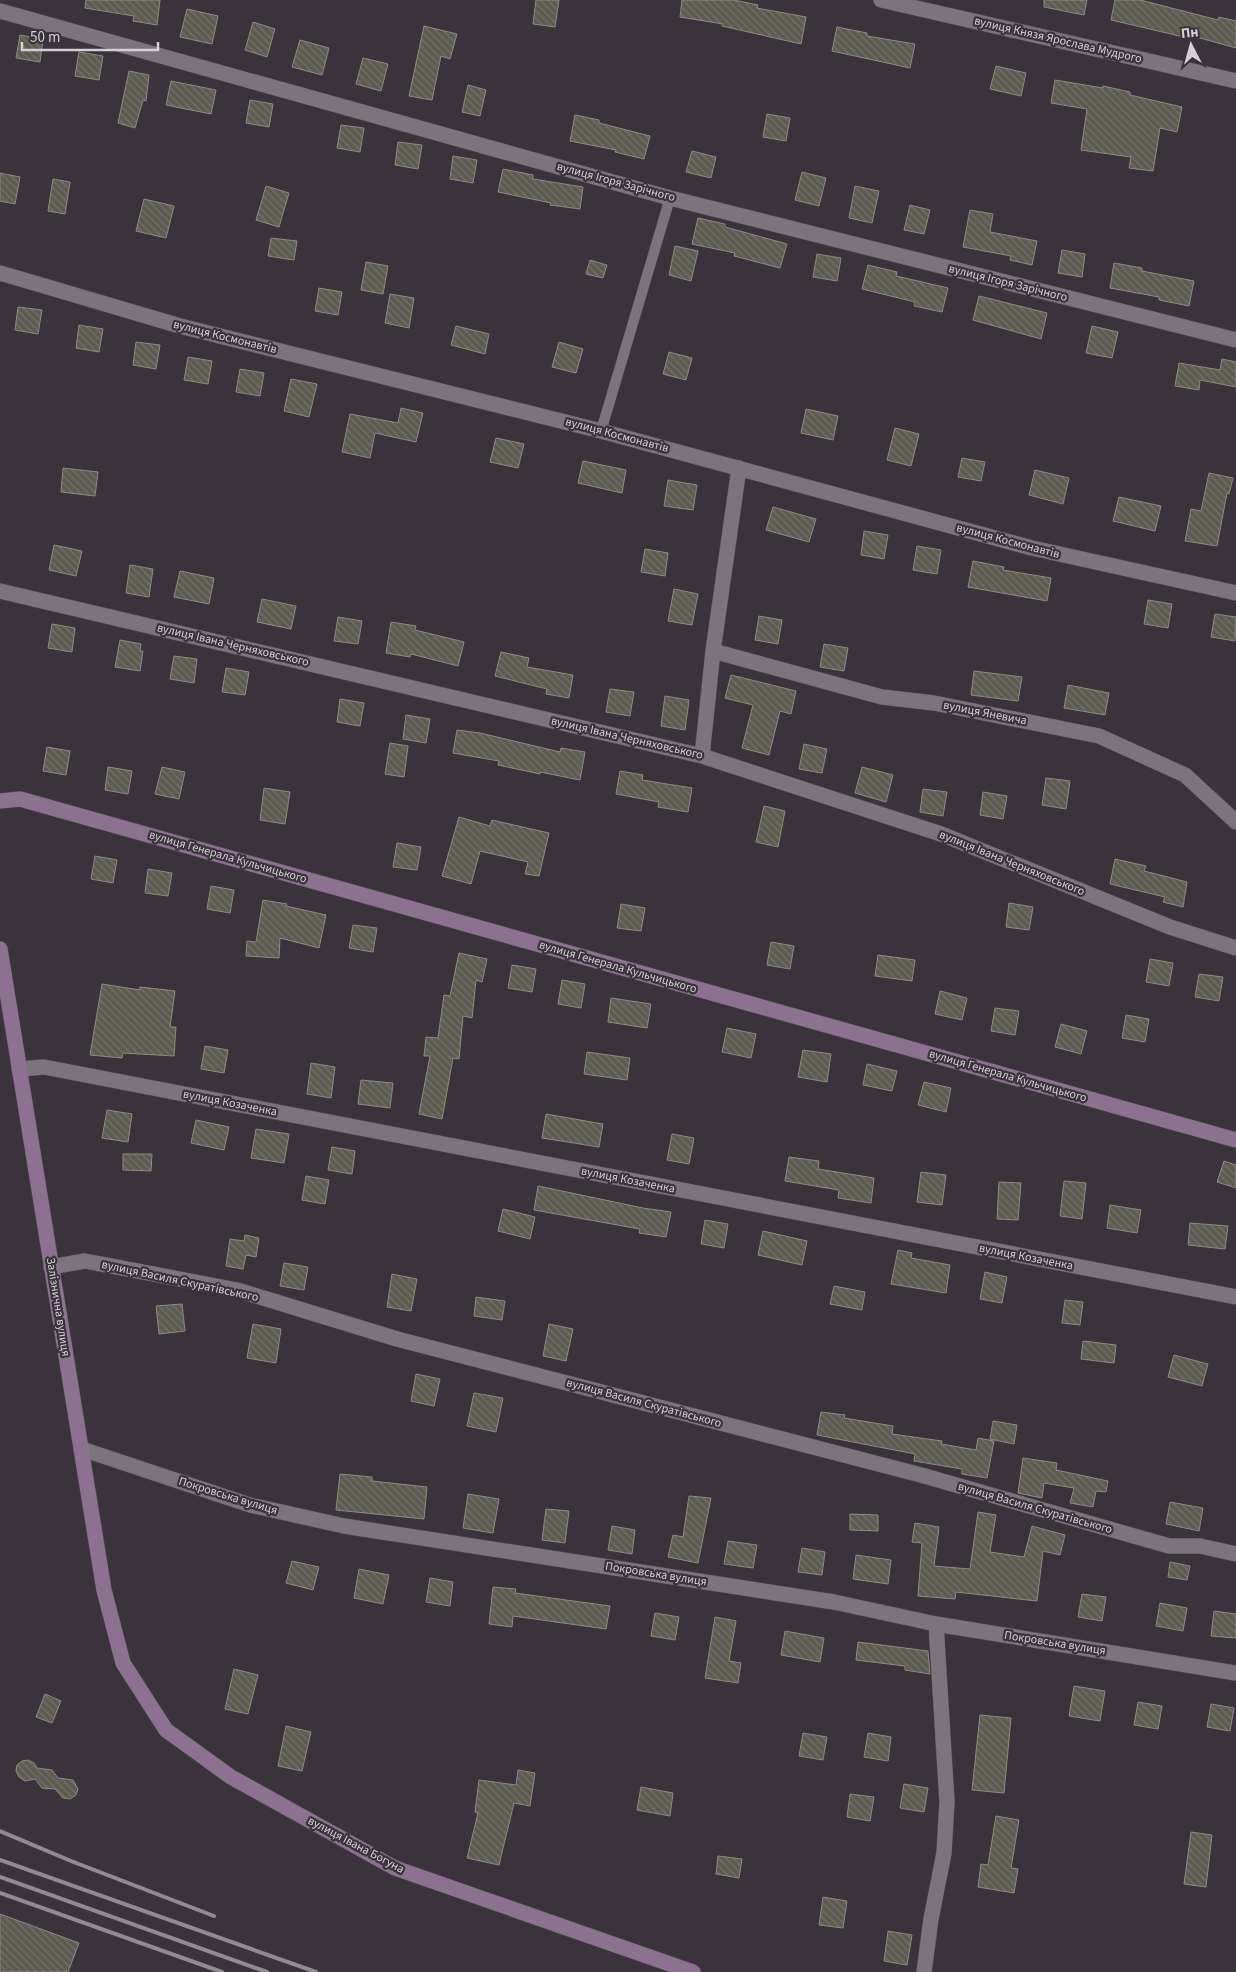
<svg xmlns="http://www.w3.org/2000/svg" width="1236" height="1972" font-family="'Source Sans 3',sans-serif">
	<defs>
		<pattern id="building-back-hatch" width="6" height="6" patternUnits="userSpaceOnUse" patternTransform="scale(1.25)"><rect width="6" height="6" fill="#5c5b51"/><path d="M-1 5l2 2M0 0l6 6M5-1l2 2" fill="none" stroke="#727269"/></pattern>
	</defs>
	<rect width="100%" height="100%" fill="#3a333b"/>
	<!-- building -->
	<path fill="url(#building-back-hatch)" stroke="#8d8c81" d="M86 0H160L157 25 133 21 134 16 85 8Z
		M536 0H559L555 27 533 24Z
		M682 0H734L758 5 757 8 806 17 801 44 722 26 723 24 680 17Z
		M1044 0H1087L1084 15 1044 7Z
		M1115 0H1140L1218 20 1219 17 1236 21V48L1189 35 1188 38 1111 20Z
		M187 9 218 16 212 44 180 37Z
		M253 22 275 29 267 57 245 50Z
		M424 26 457 34 450 59 441 56 432 100 409 96Z
		M837 27 867 33V36L915 44 910 68 832 51Z
		M20 35 43 39 40 62 16 58Z
		M300 40 329 48 322 75 292 67Z
		M79 52 103 56 99 80 75 76Z
		M363 58 388 64 381 91 356 84Z
		M996 66 1026 73 1021 96 990 89Z
		M129 71 149 75 146 101 143 100 135 128 118 123Z
		M1055 80 1103 88V86L1130 92V95L1182 107 1177 132 1160 128 1153 171 1129 168 1131 157 1081 150 1087 109 1051 103Z
		M171 81 216 90 211 114 166 105Z
		M468 85 486 90 480 116 462 112Z
		M250 100 273 104 269 127 246 123Z
		M767 114 790 118 786 141 763 137Z
		M575 115 599 120V123L650 136 644 159 615 152 616 150 570 141Z
		M341 125 364 128 360 152 337 148Z
		M398 142 422 145 418 169 395 165Z
		M692 151 716 157 711 178 686 172Z
		M453 156 477 160 473 183 450 179Z
		M503 169 533 175V179L583 187 580 209 550 205 551 203 498 192Z
		M802 172 826 178 819 206 795 200Z
		M0 173 20 177 15 204 0 201Z
		M53 179 70 182 65 214 48 211Z
		M266 186 289 193 279 227 256 220Z
		M855 186 879 191 872 223 849 218Z
		M144 199 174 206 166 238 136 231Z
		M910 205 930 210 924 234 904 230Z
		M970 210 993 214 990 232 1037 241 1032 265 1010 260 1011 256 963 247Z
		M698 218 725 224V227L787 244 780 268 734 256 735 253 692 244Z
		M271 238 297 241 294 260 268 256Z
		M675 246 698 251 691 281 669 275Z
		M1062 250 1085 254 1082 277 1058 273Z
		M817 254 841 258 837 281 813 277Z
		M590 260 607 265 603 278 586 274Z
		M366 262 388 266 383 294 361 290Z
		M1114 263 1142 268V271L1194 281 1189 306 1159 300V297L1110 288Z
		M868 265 897 272 896 276 948 288 942 312 914 306 915 302 862 289Z
		M319 288 342 292 338 315 315 311Z
		M390 294 414 298 409 328 385 323Z
		M979 296 1047 313 1041 339 973 320Z
		M18 307 42 310 38 334 15 330Z
		M79 325 103 329 99 352 76 348Z
		M456 326 489 334 485 354 451 345Z
		M1092 326 1118 332 1112 358 1086 353Z
		M136 342 160 345 156 369 133 365Z
		M559 342 583 349 576 373 552 367Z
		M669 352 692 358 686 380 663 374Z
		M188 357 212 361 208 384 184 380Z
		M1222 359 1236 362V387L1200 380 1199 390 1175 386 1179 363 1220 370Z
		M240 369 264 373 260 396 236 392Z
		M291 379 317 384 309 417 284 411Z
		M401 408 423 413 416 442 375 433 370 458 342 452 350 414 398 423Z
		M806 409 838 416 833 440 801 433Z
		M895 428 919 434 911 466 887 460Z
		M496 438 524 444 518 468 490 462Z
		M962 458 985 462 981 481 958 477Z
		M583 461 626 470 622 493 578 483Z
		M63 468 98 472 95 496 61 492Z
		M1035 470 1069 478 1063 504 1029 495Z
		M1209 473 1233 478 1229 494 1227 493 1217 546 1185 541 1191 509 1201 511Z
		M668 480 697 485 693 510 664 506Z
		M1119 497 1161 506 1155 531 1113 521Z
		M773 507 816 519 809 542 766 530Z
		M864 531 888 535 884 559 861 555Z
		M54 545 82 551 76 576 49 570Z
		M917 546 941 550 937 574 913 570Z
		M645 549 668 553 665 576 641 572Z
		M973 561 1004 567 1003 570 1051 578 1047 601 968 587Z
		M130 565 153 569 149 597 126 593Z
		M180 571 214 578 209 604 174 597Z
		M674 589 698 594 692 625 668 621Z
		M262 599 296 606 291 629 257 622Z
		M1148 600 1172 604 1168 628 1144 624Z
		M1215 614 1236 617 1235 641 1211 637Z
		M759 616 782 620 778 644 755 640Z
		M338 617 362 621 358 644 334 641Z
		M391 622 416 626 415 630 464 642 458 666 411 654 410 657 386 653Z
		M52 624 75 628 72 652 48 648Z
		M120 640 141 644 140 651H143L140 671 115 667Z
		M824 644 848 648 844 671 820 667Z
		M501 652 529 658 527 667 573 675 569 698 546 694 547 689 495 676Z
		M174 656 197 659 194 683 170 679Z
		M226 668 249 672 245 695 222 692Z
		M974 671 1022 677 1018 701 971 695Z
		M731 675 796 691 791 714 780 711 769 755 742 748 753 705 725 698Z
		M1068 685 1109 693 1105 715 1064 708Z
		M610 689 634 692 630 716 606 712Z
		M665 696 689 700 685 730 661 726Z
		M340 699 364 703 360 726 337 722Z
		M406 715 430 719 426 743 403 739Z
		M457 730 480 733 560 752 561 748 585 752 580 780 540 772V774L498 765 499 761 453 753Z
		M390 743 408 746 404 777 385 774Z
		M804 744 827 749 822 773 799 769Z
		M47 747 70 751 66 775 43 771Z
		M108 767 132 771 128 794 105 790Z
		M162 767 185 772 179 799 155 794Z
		M862 767 893 775 886 802 855 793Z
		M620 771 643 775 642 780 692 788 688 812 658 807 659 802 616 794Z
		M1046 778 1070 781 1066 809 1042 805Z
		M264 788 290 792 285 824 260 820Z
		M923 789 947 792 943 816 920 812Z
		M983 792 1007 796 1003 819 980 815Z
		M764 806 785 811 778 847 756 842Z
		M459 817 490 826 492 820 549 833 539 876 525 874 528 862 480 851 471 884 442 876Z
		M397 843 421 847 417 870 393 867Z
		M95 856 117 860 113 883 91 879Z
		M1115 859 1146 866 1144 871 1187 882 1183 907 1163 902 1165 897 1110 884Z
		M148 869 172 873 168 896 145 893Z
		M211 886 234 890 230 913 207 909Z
		M263 900 287 904 286 906 326 915 319 948 280 938 279 958 246 956 247 941 256 942Z
		M1009 903 1033 907 1029 930 1006 927Z
		M621 904 645 908 641 931 617 928Z
		M353 925 377 928 373 952 349 948Z
		M771 942 794 946 790 969 767 965Z
		M459 953 487 959 482 982 476 980 472 1018 463 1016 459 1059 453 1058 442 1119 419 1114 430 1056H424L426 1037 438 1038 444 995 450 996Z
		M878 955 915 960 912 981 875 976Z
		M1150 959 1173 963 1169 986 1146 982Z
		M512 965 536 969 532 992 508 988Z
		M1199 974 1223 977 1219 1001 1195 997Z
		M562 980 585 984 581 1008 558 1004Z
		M102 984 140 990V987L175 991 170 1027H176L174 1056 123 1053 122 1058 90 1055Z
		M940 991 967 998 962 1020 935 1014Z
		M611 998 651 1004 647 1028 608 1022Z
		M995 1008 1019 1011 1015 1035 991 1031Z
		M1126 1015 1149 1019 1145 1042 1122 1038Z
		M1061 1024 1087 1031 1081 1054 1055 1047Z
		M727 1028 756 1034 751 1058 722 1052Z
		M205 1046 228 1050 224 1073 201 1069Z
		M803 1050 831 1054 827 1082 798 1077Z
		M587 1052 630 1058 627 1080 584 1074Z
		M311 1063 335 1067 331 1098 307 1094Z
		M867 1064 897 1071 892 1091 863 1085Z
		M361 1080 393 1083 390 1108 358 1104Z
		M924 1082 951 1088 946 1112 918 1105Z
		M107 1110 132 1114 128 1142 102 1138Z
		M546 1114 603 1124 599 1147 542 1138Z
		M196 1120 229 1127 224 1150 191 1143Z
		M256 1129 289 1134 284 1163 251 1158Z
		M672 1134 694 1138 689 1164 667 1160Z
		M332 1147 355 1151 352 1174 328 1170Z
		M123 1154H152L151 1171 123 1170Z
		M789 1157 819 1161 818 1169 874 1178 871 1203 838 1198 839 1190 785 1181Z
		M1224 1161 1236 1165V1188L1217 1182Z
		M921 1172 946 1175 942 1205 917 1202Z
		M306 1176 329 1180 325 1204 302 1200Z
		M1064 1181 1086 1183 1082 1219 1060 1216Z
		M999 1182 1021 1183 1018 1220 997 1219Z
		M538 1186 643 1208 671 1212 666 1237 639 1233 640 1229 534 1210Z
		M1110 1205 1141 1210 1137 1233 1107 1228Z
		M503 1209 535 1217 530 1239 498 1231Z
		M705 1220 728 1224 724 1248 701 1244Z
		M1190 1223 1228 1226 1225 1249 1188 1245Z
		M763 1231 807 1241 802 1265 758 1255Z
		M245 1235 259 1238 256 1257 246 1255 243 1269 226 1266 230 1239 244 1241Z
		M898 1250 912 1253 911 1258 950 1265 946 1293 891 1284Z
		M284 1263 308 1267 304 1290 280 1286Z
		M985 1272 1007 1277 1002 1303 980 1299Z
		M392 1274 417 1279 411 1311 387 1307Z
		M834 1286 865 1292 862 1310 830 1304Z
		M476 1297 505 1301 502 1320 474 1316Z
		M1065 1300 1083 1302 1080 1325 1062 1323Z
		M182 1304 185 1331 159 1334 156 1306Z
		M253 1324 281 1329 276 1363 247 1358Z
		M549 1324 573 1329 566 1361 543 1356Z
		M1083 1341 1116 1345 1114 1363 1081 1359Z
		M1174 1355 1208 1364 1202 1386 1168 1377Z
		M416 1374 440 1379 434 1406 411 1401Z
		M474 1393 503 1398 496 1432 467 1426Z
		M821 1412 845 1415 844 1418 893 1426 892 1434 942 1441 941 1444 976 1450 978 1438 994 1441 987 1478 962 1474V1469L914 1461 915 1454 817 1435Z
		M993 1421 1017 1425 1014 1444 990 1439Z
		M1023 1458 1057 1463 1056 1470 1108 1481 1106 1492 1096 1491 1093 1507 1070 1503 1074 1488 1044 1483 1042 1498 1018 1493Z
		M340 1474 372 1477V1481L427 1487 424 1519 336 1510Z
		M468 1494 499 1499 493 1533 463 1528Z
		M689 1496 711 1498 698 1563 668 1557 673 1535 683 1537Z
		M1170 1502 1203 1508 1199 1531 1166 1524Z
		M546 1509 569 1511 565 1543 542 1540Z
		M978 1512 996 1515 990 1552 1024 1557 1032 1526 1065 1535 1060 1555 1043 1551 1037 1601 956 1592 955 1599 918 1596 922 1543 912 1542 915 1523 939 1527 934 1566 970 1569Z
		M850 1514 878 1515V1531L850 1530Z
		M612 1526 635 1530 632 1554 608 1550Z
		M728 1541 757 1545 753 1568 724 1564Z
		M802 1548 825 1552 822 1575 798 1572Z
		M856 1555 891 1560 888 1584 853 1579Z
		M292 1561 319 1567 313 1590 286 1583Z
		M1170 1562 1190 1566 1187 1580 1168 1577Z
		M359 1569 389 1575 383 1604 354 1598Z
		M430 1578 453 1582 450 1606 426 1602Z
		M493 1587 516 1589 515 1593 610 1606 606 1629 513 1616 512 1627 489 1624Z
		M1082 1594 1106 1597 1102 1621 1078 1617Z
		M1160 1603 1187 1608 1183 1631 1156 1626Z
		M1214 1611 1236 1614V1638L1211 1636Z
		M655 1613 679 1617 675 1640 651 1636Z
		M715 1617 736 1621 729 1661 741 1663 738 1683 705 1678Z
		M785 1631 824 1638 820 1662 781 1655Z
		M858 1642 928 1651 930 1674 905 1670V1666L856 1660Z
		M234 1669 258 1675 248 1714 225 1709Z
		M1074 1686 1105 1691 1100 1721 1069 1716Z
		M45 1694 61 1701 52 1723 36 1717Z
		M1138 1702 1162 1706 1158 1729 1134 1725Z
		M1211 1704 1234 1708 1230 1731 1207 1727Z
		M980 1715 1011 1718 1004 1793 972 1790Z
		M286 1726 311 1732 302 1771 278 1766Z
		M803 1733 827 1737 823 1760 799 1756Z
		M868 1733 891 1737 888 1761 864 1757Z
		M28 1760 34 1763 37 1768 52 1770 58 1778 73 1780 78 1789 76 1795 70 1799 63 1798 55 1789 42 1788 35 1779 25 1781 19 1777 16 1771 17 1765 22 1761Z
		M518 1770 535 1773 530 1806 514 1803 499 1865 467 1858 478 1813 475 1812 479 1780 516 1785Z
		M904 1784 928 1788 924 1812 900 1808Z
		M641 1787 673 1793 670 1816 637 1810Z
		M850 1794 874 1797 870 1821 847 1817Z
		M996 1816 1019 1820 1011 1868 1018 1869 1014 1893 978 1887 981 1864 988 1865Z
		M1191 1832 1212 1835 1206 1887 1184 1884Z
		M718 1856 742 1859 739 1878 716 1874Z
		M823 1897 847 1901 843 1928 819 1925Z
		M0 1914 79 1943 68 1972H0Z
		M888 1931 912 1935 907 1965 884 1961Z"/>
	<g fill="none" stroke-linecap="round" stroke-linejoin="round">
		<!-- lane casing -->
		<g stroke="#575158" stroke-width="11">
			<path id="lane" d="M601 431 670 198"/>
		</g>
		<!-- street casing -->
		<g stroke="#575158" stroke-width="16">
			<path id="street" d="M881 0 1236 81
				M0 11 670 198 1236 340
				M0 273 180 326 601 431 1032 548 1236 593
				M0 591 702 756 941 834 1170 927 1236 948
				M713 651 882 697 934 703 1099 736 1185 775 1236 822
				M702 756 713 651 739 468
				M19 1069 44 1067 1236 1297
				M51 1267 85 1261 237 1290 397 1339 921 1475 1169 1546H1200L1236 1554
				M82 1449 250 1505 344 1526 834 1602 936 1624 1236 1673
				M924 1972 931 1919 944 1853 947 1802 936 1624"/>
		</g>
		<!-- secondary casing -->
		<g stroke="#575158" stroke-width="16">
			<path id="secondary" d="M0 801 20 799 1236 1140
				M0 949 104 1590 123 1663 166 1730 231 1777 395 1868 693 1972"/>
		</g>
		<!-- lane -->
		<use href="#lane" stroke="#7b747c" stroke-width="10"/>
		<!-- street -->
		<use href="#street" stroke="#7b747c" stroke-width="15"/>
		<!-- secondary -->
		<use href="#secondary" stroke="#8c7290" stroke-width="15"/>
		<!-- rail -->
		<path stroke="#908b91" stroke-width="4" d="M0 1831 71 1861 214 1916
			M0 1860 316 1972
			M0 1877 267 1972
			M0 1893 222 1972"/>
	</g>
	<g text-anchor="middle" dominant-baseline="central" stroke-width="4.5" stroke-linejoin="round" paint-order="stroke">
		<!-- street labels -->
		<g font-size="12" fill="#d4d0d5" stroke="#3a333b">
			<text transform="translate(1058 40) rotate(13)">вулиця Князя Ярослава Мудрого</text>
			<text transform="translate(616 182) rotate(15)">вулиця Ігоря Зарічного</text>
			<text transform="translate(1008 283) rotate(14)">вулиця Ігоря Зарічного</text>
			<text transform="translate(225 337) rotate(14)">вулиця Космонавтів</text>
			<text transform="translate(617 435) rotate(15)">вулиця Космонавтів</text>
			<text transform="translate(1008 541) rotate(15)">вулиця Космонавтів</text>
			<text transform="translate(233 645) rotate(13)">вулиця Івана Черняховського</text>
			<text transform="translate(985 713) rotate(11)">вулиця Яневича</text>
			<text transform="translate(627 738) rotate(13)">вулиця Івана Черняховського</text>
			<text transform="translate(228 857) rotate(16)">вулиця Генерала Кульчицького</text>
			<text transform="translate(1012 863) rotate(22)">вулиця Івана Черняховського</text>
			<text transform="translate(618 967) rotate(16)">вулиця Генерала Кульчицького</text>
			<text transform="translate(1008 1076) rotate(16)">вулиця Генерала Кульчицького</text>
			<text transform="translate(230 1103) rotate(11)">вулиця Козаченка</text>
			<text transform="translate(628 1180) rotate(11)">вулиця Козаченка</text>
			<text transform="translate(1026 1257) rotate(11)">вулиця Козаченка</text>
			<text transform="translate(180 1281) rotate(12)">вулиця Василя Скуратівського</text>
			<text transform="translate(58 1307) rotate(81)">Залізнична вулиця</text>
			<text transform="translate(644 1403) rotate(15)">вулиця Василя Скуратівського</text>
			<text transform="translate(228 1496) rotate(17)">Покровська вулиця</text>
			<text transform="translate(1035 1508) rotate(16)">вулиця Василя Скуратівського</text>
			<text transform="translate(656 1574) rotate(9)">Покровська вулиця</text>
			<text transform="translate(1055 1643) rotate(9)">Покровська вулиця</text>
			<text transform="translate(356 1845) rotate(28)">вулиця Івана Богуна</text>
		</g>
	</g>
	<!-- north arrow -->
	<g transform="translate(1191 45) rotate(354)" stroke="#3a333b" stroke-width="4" paint-order="stroke">
	<path d="M0-4L9 19L0 12L-9 19Z" fill="#d4d0d5"/>
	<text y="-8" font-size="14" font-weight="bold" text-anchor="middle" fill="#d4d0d5">Пн</text>
	</g>
	<!-- scale -->
	<path d="M22 42v8h136v-8" fill="none" stroke="#d4d0d5" stroke-width="2.5"/>
	<text x="30" y="42" font-size="15" fill="#d4d0d5" stroke="#3a333b" stroke-width="4" paint-order="stroke">50 m</text>
</svg>
